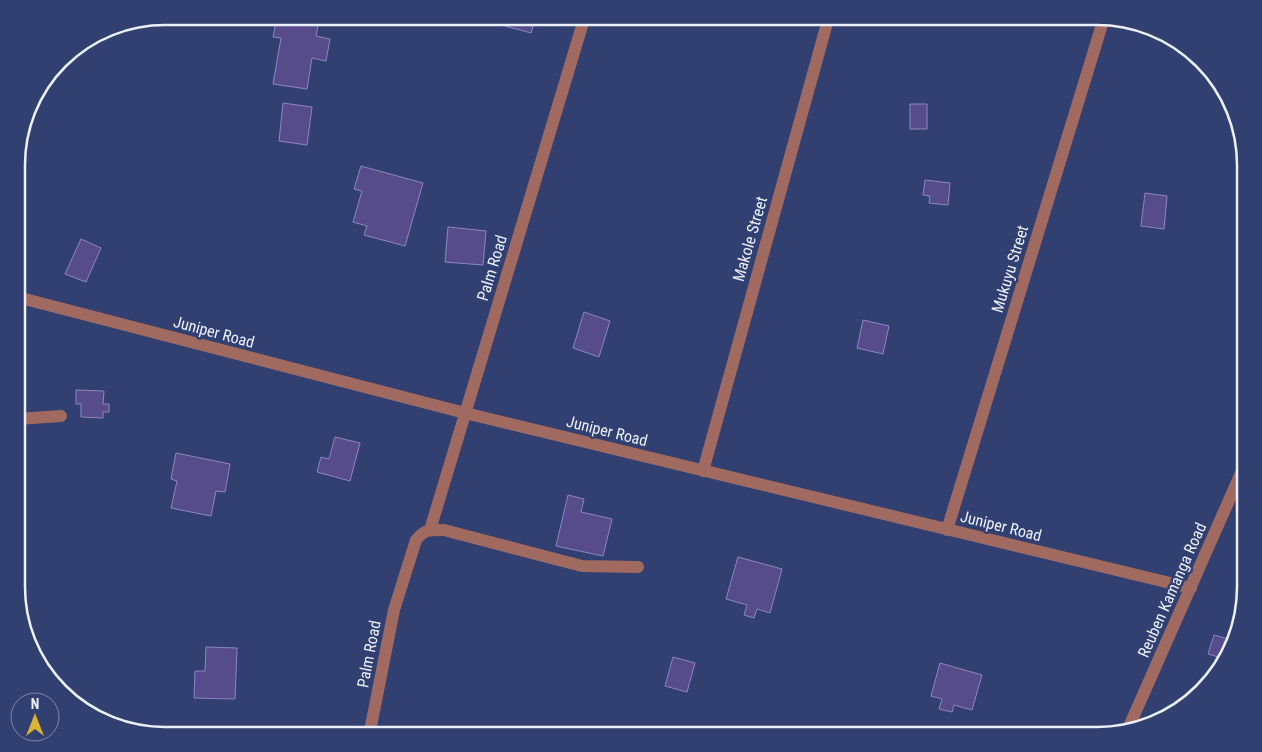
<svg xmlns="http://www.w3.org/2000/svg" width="1262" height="752" font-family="'Roboto Condensed',sans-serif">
	<rect width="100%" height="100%" fill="#314071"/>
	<!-- building -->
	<path fill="#564b8b" stroke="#8e86c1" d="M291 16 319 20 316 36 330 39 326 61 312 58 307 89 273 84 281 38 273 37 276 21 290 24Z
		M508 16H536L531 33 505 26Z
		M283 103 312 107 307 145 279 141Z
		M910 104H927V129H910Z
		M361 166 423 183 405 246 364 235 367 226 353 222 362 191 354 189Z
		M925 180 950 183 948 205 929 203 930 196 923 195Z
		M1145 193 1167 196 1164 229 1141 226Z
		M448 227 486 231 483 265 445 262Z
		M81 239 101 248 86 282 65 274Z
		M584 312 610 321 599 357 573 348Z
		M863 320 889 326 883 354 857 348Z
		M76 390 104 391 103 404H109V412H103V418L81 417V404H76Z
		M335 437 360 443 350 481 317 472 321 457 329 459Z
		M176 453 230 464 225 492 216 491 211 516 171 508 177 481 171 479Z
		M568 495 584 499 581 512 612 519 603 556 556 546Z
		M738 557 782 569 770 613 757 609 754 618 744 615 747 605 726 599Z
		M1214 635 1232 640 1226 661 1212 675 1218 657 1208 654Z
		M206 647 237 648 235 699 194 698 195 671H205Z
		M673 657 695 663 687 692 665 686Z
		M940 663 982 675 972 710 954 705 952 712 939 709 942 699 931 696Z"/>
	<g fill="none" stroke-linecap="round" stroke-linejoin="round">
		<!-- minor -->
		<path stroke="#a16a61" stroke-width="12" d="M17 297 465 413 1191 588
			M17 419 61 416
			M703 471 829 16
			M430 530 585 16
			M947 530 1104 18
			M1128 729 1245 464
			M369 736 394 610 416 540C425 529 430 530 444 530L582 566 638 567"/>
	</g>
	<g text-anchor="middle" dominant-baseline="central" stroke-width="5" stroke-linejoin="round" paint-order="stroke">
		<!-- street labels -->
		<g font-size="16" fill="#ebf0fc" stroke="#314071">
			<text transform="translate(750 239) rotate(-74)">Makole Street</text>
			<text transform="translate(492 268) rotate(-73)">Palm Road</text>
			<text transform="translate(1010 269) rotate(-73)">Mukuyu Street</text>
			<text transform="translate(214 332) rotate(15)">Juniper Road</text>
			<text transform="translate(607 431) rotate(14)">Juniper Road</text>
			<text transform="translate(1001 526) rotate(14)">Juniper Road</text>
			<text transform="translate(1172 590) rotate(-66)">Reuben Kamanga Road</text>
			<text transform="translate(369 654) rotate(-79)">Palm Road</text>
		</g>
	</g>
	<!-- crop -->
	<path d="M0 0H1262V752H0ZM165 25H1097A140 140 0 0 1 1237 165V587A140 140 0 0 1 1097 727H165A140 140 0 0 1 25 587V165A140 140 0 0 1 165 25Z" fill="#314071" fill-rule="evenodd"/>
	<path fill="none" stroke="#ebf0fc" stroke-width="2.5" d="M165 25H1097A140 140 0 0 1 1237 165V587A140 140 0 0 1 1097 727H165A140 140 0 0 1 25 587V165A140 140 0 0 1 165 25Z"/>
	<!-- north arrow -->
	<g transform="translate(35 717)"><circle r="24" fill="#314071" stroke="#7b86a9"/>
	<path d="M0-4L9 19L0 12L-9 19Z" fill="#dcb233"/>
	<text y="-8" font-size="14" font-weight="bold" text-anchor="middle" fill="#ebf0fc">N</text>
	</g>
</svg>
